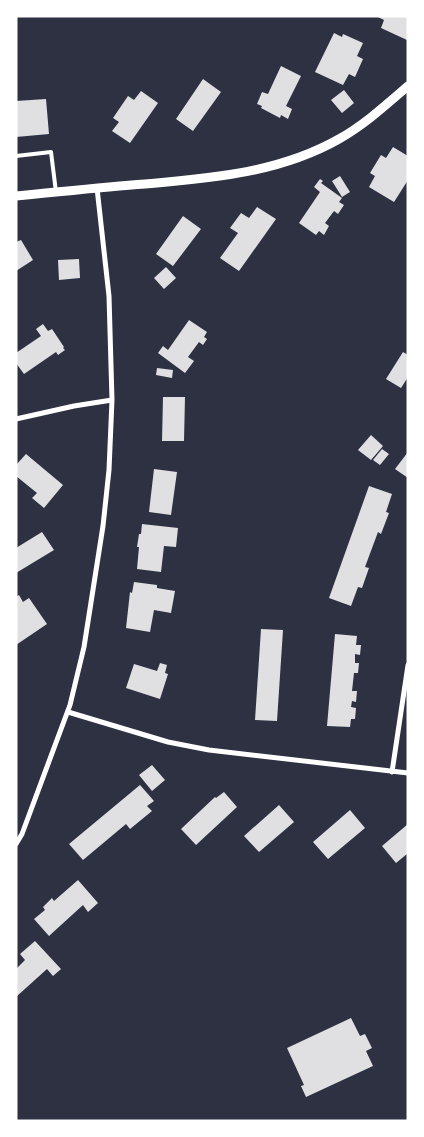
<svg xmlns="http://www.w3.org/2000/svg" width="424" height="1137" font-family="Karla,sans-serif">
	<rect width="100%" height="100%" fill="#2d3142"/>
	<!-- building -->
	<path fill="#e0e0e3" d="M376 16H408L407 40 381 28 384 20Z
		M334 33 342 37 343 34 363 43 357 56 363 59 355 77 349 74 343 85 315 72Z
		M281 66 301 76 286 106 292 109 288 119 281 115 280 118 261 108 262 106 257 104 262 92 268 94Z
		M203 79 221 92 193 131 176 119Z
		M344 90 354 103 342 113 331 100Z
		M141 91 158 103 130 143 112 131 119 122 113 118 128 96 134 100Z
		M46 99 49 134 16 137V101Z
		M393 147 408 156V180L394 202 369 187 375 176 370 173 381 155 386 158Z
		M340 176 350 192 342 197 332 181Z
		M320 179 323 181 321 183 342 198 339 202 344 205 338 214 334 211 325 223 329 226 324 235 319 231 316 235 299 223 320 192 314 187Z
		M257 207 276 219 239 271 220 258 238 233 230 228 241 213 249 218Z
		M183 216 201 229 173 266 156 254Z
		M21 240 33 260 16 271V242Z
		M79 259 80 278 59 280 58 260Z
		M166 267 176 278 164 289 154 278Z
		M189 320 207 332 204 337 207 339 203 345 199 342 188 357 194 361 185 373 158 353 163 346 168 350Z
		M43 324 48 331 52 329 64 347 63 348 65 350 58 355 56 352 24 374 16 363V353L41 336 36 329Z
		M403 352 408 355V377L401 388 386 379Z
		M157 368 173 370 172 378 156 375Z
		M163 397H185L184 441H162Z
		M371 435 383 446 371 460 358 450Z
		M382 449 389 454 380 465 373 460Z
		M408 452V478L395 469Z
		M26 454 63 485 44 508 32 498 37 493 16 476V465Z
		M154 469 177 472 171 515 149 512Z
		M369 486 392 494 386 512 389 513 381 534 378 532 365 567 369 568 362 588 358 587 351 606 329 598Z
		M142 524 178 528 176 547 164 546 161 572 137 569 139 547H137L139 534H141Z
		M42 532 54 550 16 573V548Z
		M134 582 157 585V588L175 591 171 613 154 610 150 632 126 628 130 592 132 593Z
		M19 595 23 602 29 598 47 624 16 645V597Z
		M261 629 283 630 277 721 255 720Z
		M335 634 357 636 356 645H361L360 655 355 654V663H359L358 673H354L352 691H357L356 702 352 701 351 707 356 708 355 719H351L350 727 327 726Z
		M160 663 167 665 165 673 168 674 160 699 126 688 134 664 157 671Z
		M152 765 165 780 152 791 139 775Z
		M140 785 154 801 147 806 152 811 130 829 126 824 83 860 69 844Z
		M224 792 237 807 196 845 181 829 215 797 216 798Z
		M279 805 294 822 259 852 244 836Z
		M350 810 365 828 328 859 313 842Z
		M408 824V855L407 854 396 863 382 846Z
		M78 880 98 903 88 912 83 905 49 936 34 919 45 910 43 907 52 898 54 901Z
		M35 941 61 969 53 976 47 969 16 997V969L25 960 20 954Z
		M351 1018 360 1036 365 1034 372 1048 366 1051 373 1066 306 1097 301 1086 304 1085 287 1048Z"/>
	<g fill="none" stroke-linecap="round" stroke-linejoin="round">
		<!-- service -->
		<path stroke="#fff" stroke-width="4" d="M16 156 51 152 56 192"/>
		<!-- minor -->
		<path stroke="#fff" stroke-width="5" d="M16 419 74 406 112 400
			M68 712 168 742 209 750 408 773
			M392 772 408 665
			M16 844 22 834 70 705 84 647 103 526 109 470 112 400 109 296 97 188"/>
		<!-- tertiary -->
		<path stroke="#fff" stroke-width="9" d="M16 196C59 192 102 187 145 184 212 178 279 173 339 139 364 125 386 105 408 86"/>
	</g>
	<!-- border -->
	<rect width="424" height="1137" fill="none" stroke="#ffffff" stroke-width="35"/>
</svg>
